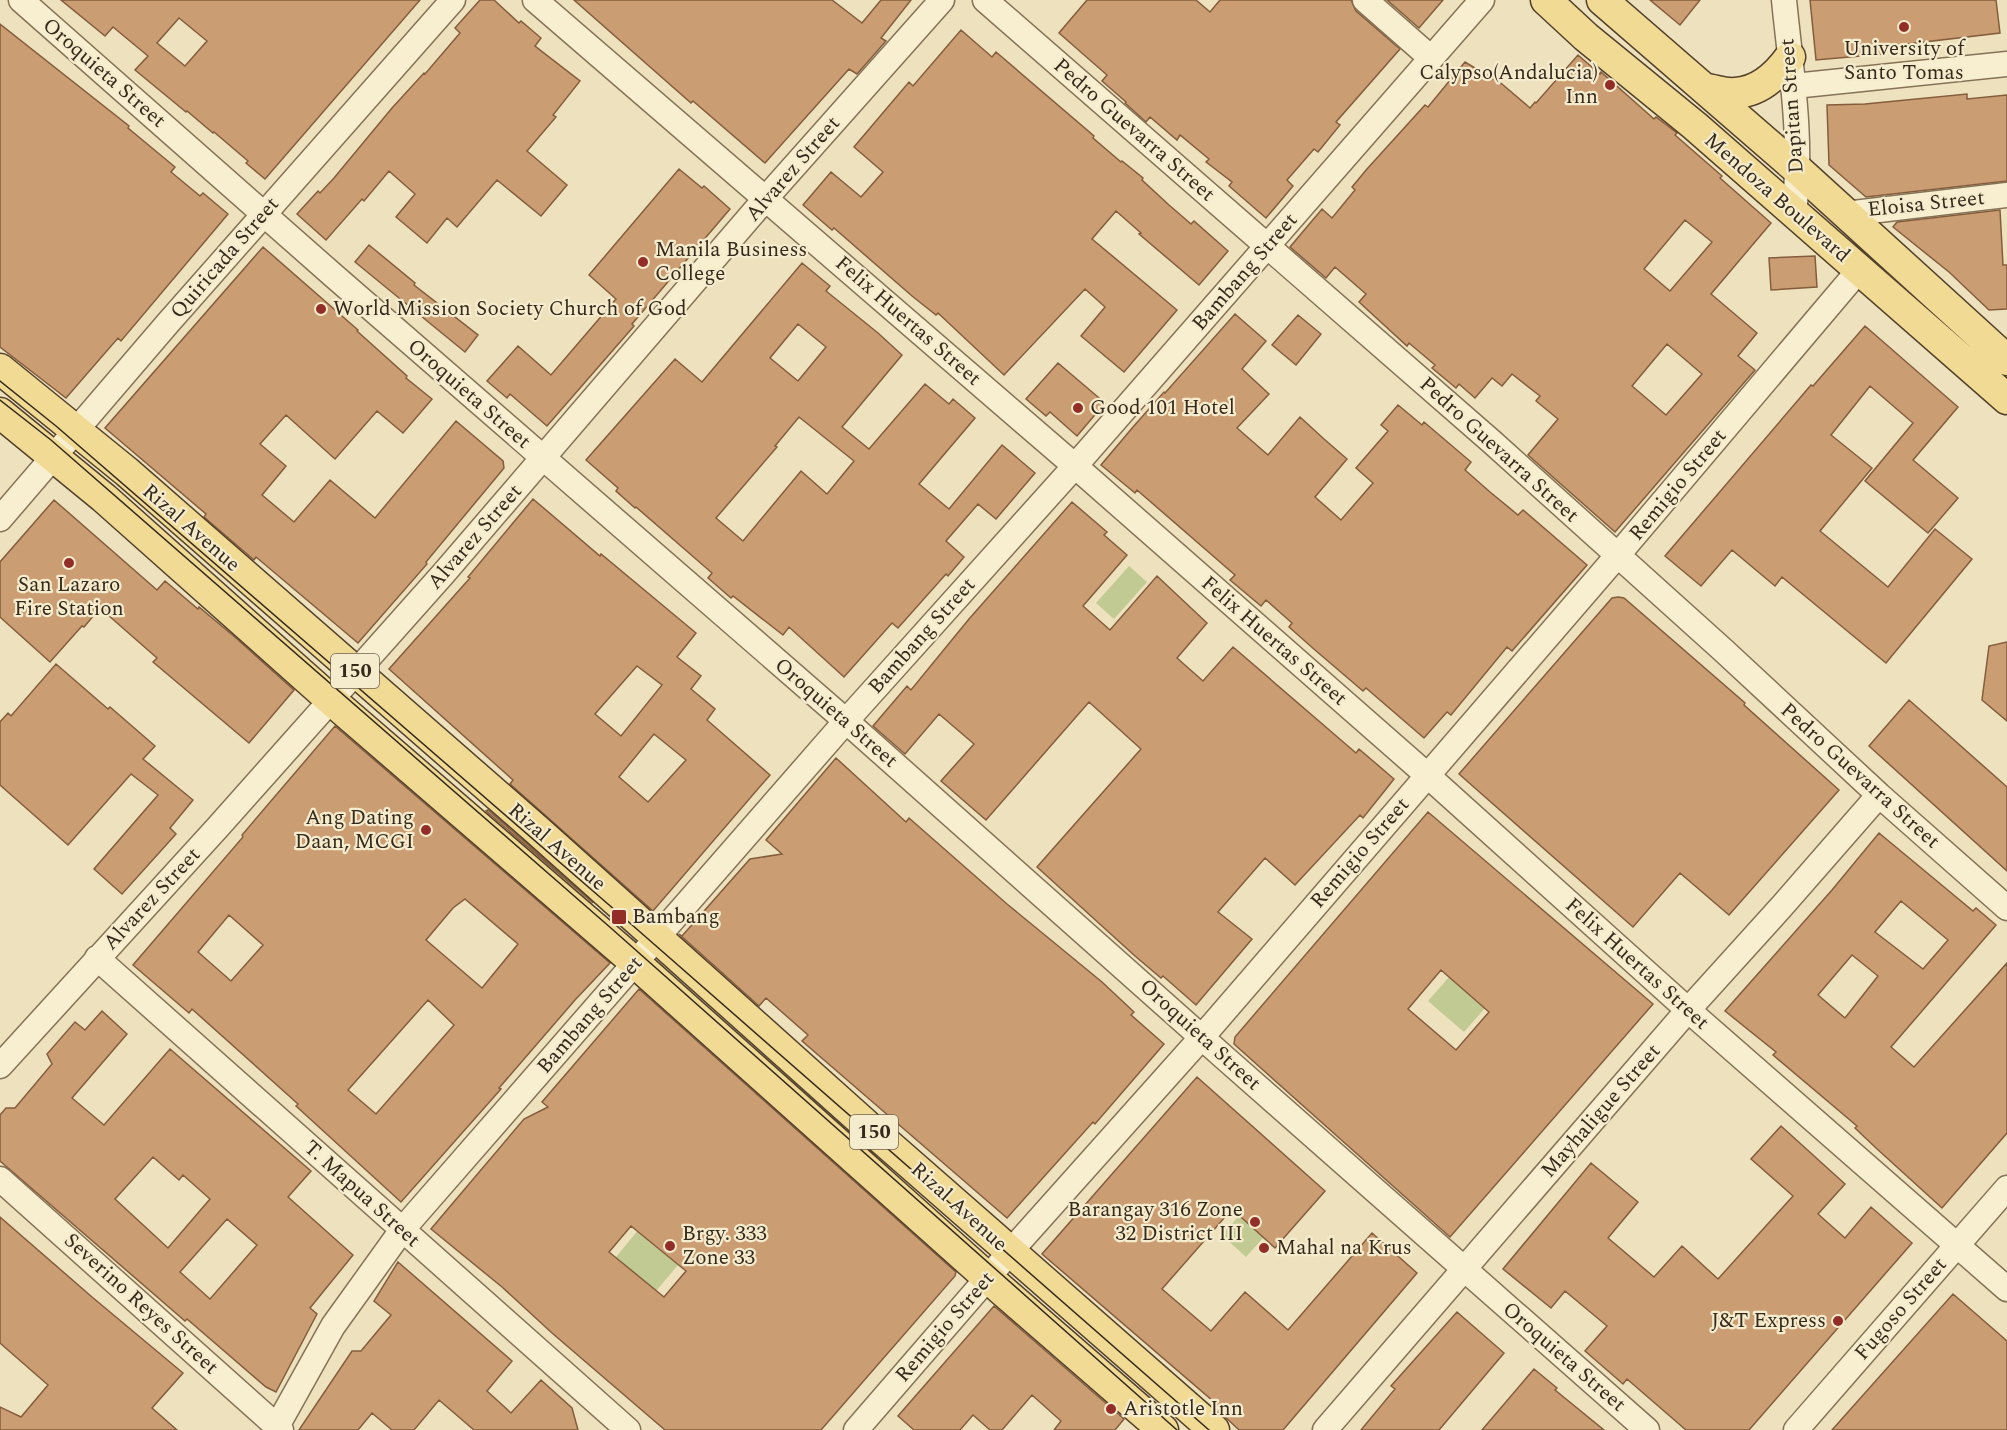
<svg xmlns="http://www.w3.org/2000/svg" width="2007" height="1430" font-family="Spectral,serif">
	<rect width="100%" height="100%" fill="#ede2bd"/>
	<!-- green -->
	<path fill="#c1ca92" d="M1129 566 1147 582 1114 619 1096 603Z
		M1449 977 1485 1008 1464 1032 1428 1001Z
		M1239 1216 1263 1238 1246 1257 1222 1235Z
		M649 1217 650 1242 678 1265 656 1291 616 1257Z"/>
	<!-- building -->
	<path fill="#cb9d73" stroke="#845d3d" stroke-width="1.5" fill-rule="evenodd" d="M61 0H420L265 179 246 163 248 161 214 132 213 133 187 111 186 112 135 70 148 56 113 27 105 36ZM179 18 207 41 185 66 157 43Z
		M480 0H494L519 23 521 21 541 38 535 46 580 81 553 115 556 117 527 151 567 185 541 216 497 180 457 227 447 218 427 243 396 217 415 194 389 171 364 201 362 199 326 240 297 214 318 191 320 193 334 178 392 108 424 73 425 74 460 33 455 28Z
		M574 0H832L862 23 881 0H911L881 38 886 41 857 74 849 69 765 163 693 101 691 103Z
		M1087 0H1196L1210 12 1220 0H1351L1356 11 1400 49 1336 122 1340 125 1318 152 1314 149 1287 180 1293 186 1266 218 1229 186 1232 182 1206 162 1209 159 1180 135 1177 140 1150 117 1146 122 1125 103 1126 102 1102 81 1107 75 1059 33Z
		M1387 0H1443L1419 28Z
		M1650 0H1700L1680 25Z
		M1810 0H1996L2000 33 1882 47 1883 54 1816 60Z
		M0 24 129 126 128 128 175 167 171 172 200 196 203 193 228 214 121 341 118 338 66 398 0 347Z
		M961 30 992 57 996 52 1094 136 1093 138 1121 162 1122 161 1143 178 1142 180 1169 205 1191 224 1194 221 1228 251 1199 285 1139 234 1141 233 1116 211 1092 239 1177 310 1124 372 1081 336 1105 307 1085 289 1004 375 938 313 936 315 912 296 834 228 832 230 803 205 831 172 861 197 883 172 854 147 909 82 913 86Z
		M1578 55 1600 74 1601 72 1654 119 1656 117 1677 133 1675 135 1722 176 1720 178 1771 223 1711 294 1757 333 1738 356 1755 370 1615 532 1528 455 1558 419 1536 401 1540 396 1512 374 1502 386 1492 378 1475 398 1459 384 1456 388 1432 368 1435 365 1409 343 1407 346 1359 302 1366 294 1335 267 1326 278 1290 247 1322 209 1332 218 1355 190 1352 187 1367 169 1425 105 1428 107 1465 62 1502 84 1530 108 1535 102 1536 103ZM1685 220 1712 242 1670 291 1644 269ZM1667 344 1702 374 1666 415 1632 386Z
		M1967 94V99L2007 95V181L1866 197 1829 165 1827 105 1865 104Z
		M679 169 702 188 704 186 730 209 632 324 634 326 547 426 510 394 507 398 487 381 518 346 551 375 616 299 589 275Z
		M2000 210 2003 265H2007V309L1989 310 1949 272 1893 227 1897 222Z
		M369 245 415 283 414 285 478 335 465 352 355 262Z
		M263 247 358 330 357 331 407 376 406 378 432 399 403 433 377 411 335 459 286 415 260 444 286 466 262 495 294 522 330 480 375 518 456 421 503 461 504 468 426 562 427 564 358 643 256 557 254 560 204 517 206 514 105 428Z
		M1815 256 1817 287 1771 290 1769 258Z
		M802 263 830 286 826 291 878 333 902 355 842 427 869 449 925 384 949 404 953 399 975 418 919 484 949 509 1002 445 1035 473 996 519 978 504 946 541 964 557 948 576 946 574 898 628 892 623 844 677 789 627 783 635 733 596 731 598 708 578 712 573 636 507 635 508 616 491 618 488 586 460 675 359 702 382ZM798 324 826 347 798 381 770 358ZM799 417 854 461 827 494 801 471 743 541 716 518 777 447 775 446Z
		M1235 314 1266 341 1242 369 1269 394 1237 428 1268 455 1300 417 1324 439 1347 459 1315 497 1341 520 1373 483 1356 468 1388 431 1381 425 1398 405 1422 425 1424 422 1471 462 1465 470 1490 492 1518 515 1523 510 1587 565 1512 651 1507 647 1451 715 1447 712 1424 738 1366 688 1363 691 1315 650 1289 627 1292 623 1266 600 1261 606 1230 580 1235 575 1137 490 1135 493 1101 465 1133 427 1164 392 1165 393Z
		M1298 315 1321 334 1296 365 1272 345Z
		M1865 326 1958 407 1913 460 1958 498 1928 533 1865 481 1913 423 1870 386 1831 435 1872 468 1820 531 1888 587 1935 529 1972 559 1886 663 1782 577 1775 586 1732 550 1701 586 1665 556 1811 385 1813 386Z
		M1058 363 1105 403 1077 436 1050 412 1046 416 1026 399Z
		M533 499 600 556 601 554 696 633 677 657 701 676 691 689 715 709 707 720 770 775 653 911 510 784 513 780 389 669 470 578 468 577ZM637 666 662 685 621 736 595 714ZM654 734 686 760 648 802 619 777Z
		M54 500 157 590 165 581 198 609 199 607 236 638 294 690 249 743 153 662 157 658 100 608 84 627 82 626 50 662 0 617V562Z
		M1072 502 1107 532 1104 535 1127 555 1083 606 1110 630 1157 576 1207 623 1177 658 1203 681 1233 647 1356 753 1359 749 1394 779 1363 818 1360 815 1295 885 1265 858 1218 912 1252 939 1196 1005 1163 976 1161 978 1135 956 1037 867 1141 749 1089 702 986 820 941 781 974 744 939 714 905 754 873 726 907 686 911 690 969 619Z
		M1618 597 1624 598 1745 703 1744 705 1839 790 1729 915 1680 873 1633 927 1459 774 1612 598Z
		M2007 642V721L1982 700 1989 646Z
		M56 664 108 709 110 707 155 746 143 759 193 800 170 828 176 834 122 894 94 869 158 795 131 774 68 845 0 785V722L8 713 11 716Z
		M1909 700 2007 787V871L1869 746Z
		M335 726 610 963 575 1000 499 1088 501 1089 401 1202 296 1106 298 1104 192 1009 189 1013 133 965 243 837 242 835ZM465 899 518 944 482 988 426 940 453 908ZM229 915 263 945 231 981 198 952ZM428 1000 454 1025 376 1114 348 1090Z
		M836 758 906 822 909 818 1007 904 1102 982 1134 1012 1131 1015 1164 1044 1095 1124 1093 1122 1007 1218 802 1041 808 1035 766 998 759 1006 679 934 682 936 750 859 782 854 766 840Z
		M488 810 526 843 593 903 486 811Z
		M1428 812 1653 1004 1450 1237 1234 1044 1235 1037ZM1441 970 1489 1012 1456 1050 1408 1009Z
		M1879 833 1973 911 1976 908 1996 925 1891 1047 1914 1067 2007 963V1133L1942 1208 1876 1148 1855 1128 1857 1126 1773 1055 1776 1052 1725 1011 1832 890ZM1901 901 1948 940 1923 969 1875 932ZM1852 955 1878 976 1845 1018 1818 995Z
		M639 989 956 1272 955 1276 821 1430H665L552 1333 502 1287 431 1229 524 1119 548 1107 542 1102ZM631 1226 686 1271 664 1297 609 1252Z
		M102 1011 127 1034 72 1098 104 1125 170 1049 311 1171 288 1197 353 1255 310 1308 317 1314 276 1392 266 1387 187 1319 185 1321 0 1161V1115L6 1108H15L52 1064 47 1054 75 1022 85 1030ZM153 1157 179 1180 183 1175 210 1199 168 1248 115 1199ZM227 1219 257 1245 210 1299 180 1272Z
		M1197 1077 1325 1191 1275 1248 1232 1209 1162 1289 1211 1331 1245 1292 1288 1330 1372 1233 1417 1273 1283 1430H1239L1219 1411 1221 1408 1042 1254Z
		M1781 1126 1845 1184 1818 1214 1845 1238 1871 1207 1912 1243 1749 1430H1686L1627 1379 1623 1384 1585 1351 1607 1326 1565 1291 1551 1308 1503 1269 1591 1163 1638 1202 1608 1238 1654 1277 1682 1246 1718 1279 1793 1196 1751 1159Z
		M0 1217 92 1297 183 1373 152 1408 177 1430H0V1407L21 1417 48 1385 0 1343Z
		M398 1262 512 1361 487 1391 511 1413 541 1380 572 1408 578 1430H474L439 1400 414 1430H392L372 1413 358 1430H299L352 1351H361L391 1315 374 1301Z
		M1953 1294 2007 1341V1430H1832Z
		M994 1306 1124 1419 1115 1430H1054L1061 1421 1032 1395 1002 1430H990L973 1415 960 1430H914L898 1416Z
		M1457 1312 1504 1353 1439 1430H1361L1395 1389 1391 1386Z
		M1534 1369 1557 1388 1555 1390 1604 1430H1482Z"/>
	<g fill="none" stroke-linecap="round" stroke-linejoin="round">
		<!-- minor casing -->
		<g stroke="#857257" stroke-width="27">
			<path id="minor" d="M21 0 334 276 846 721 1226 1059 1647 1430
				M535 0 1075 466 1427 775 1688 1010 2007 1289
				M985 0 1492 442 1723 650 1879 795 2007 908
				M1365 0 1431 58
				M1784 0C1791 70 1803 142 1794 212
				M1794 86 2007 64
				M1845 214 2007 195
				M0 519 168 323 453 0
				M97 958 628 1430
				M0 1066 218 827 444 573 766 198 942 0
				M0 1179 281 1430
				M275 1430 333 1326 402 1230 846 721 1075 466 1482 0
				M856 1430 1010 1252 1202 1037 1617 556 1859 270
				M1325 1430 1688 1010 1783 905 1879 795
				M1796 1430 2007 1188"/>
		</g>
		<!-- major casing -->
		<g stroke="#52402b" stroke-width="33">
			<path id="major" d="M1546 0 1586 37 1695 126 2007 399
				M1602 0 1797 169 2007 360
				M1706 89C1715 90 1725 94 1735 93 1759 92 1777 75 1790 57
				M0 369 127 472 537 830 883 1140 1214 1430
				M0 413 104 498 331 700 623 952 988 1278 1163 1430"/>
		</g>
		<!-- minor -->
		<use href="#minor" stroke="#f8efd0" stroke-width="24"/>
		<!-- major -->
		<use href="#major" stroke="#f1da94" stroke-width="30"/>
		<!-- tram -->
		<path stroke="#34291b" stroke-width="1.5" d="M0 381 56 426 623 917 1209 1430
			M0 400 51 440 612 929 1177 1430"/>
	</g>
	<!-- markers -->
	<g fill="#932d27" stroke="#f5ebcd" stroke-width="2">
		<circle cx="1904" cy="27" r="6"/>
		<circle cx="1610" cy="85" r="6"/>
		<circle cx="643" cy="262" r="6"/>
		<circle cx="321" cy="309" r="6"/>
		<circle cx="1078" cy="408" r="6"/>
		<circle cx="69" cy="563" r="6"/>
		<circle cx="426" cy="830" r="6"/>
		<rect x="611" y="909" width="16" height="16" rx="3"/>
		<circle cx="1255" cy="1222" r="6"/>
		<circle cx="670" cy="1246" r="6"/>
		<circle cx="1264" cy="1248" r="6"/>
		<circle cx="1838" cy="1321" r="6"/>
		<circle cx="1111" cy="1409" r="6"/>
	</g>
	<g text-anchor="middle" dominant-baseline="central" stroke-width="4.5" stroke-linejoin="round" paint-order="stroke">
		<!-- shield labels -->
		<g fill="#f5ebcd" stroke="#6e6350" stroke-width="1.5">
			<rect x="331" y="654" width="48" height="34" rx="4.5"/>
			<rect x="850" y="1115" width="48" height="34" rx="4.5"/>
		</g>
		<g font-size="20" font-weight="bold" fill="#34291b">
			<text x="355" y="671">150</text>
			<text x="874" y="1132">150</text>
		</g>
		<!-- poi labels -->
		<g font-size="21" fill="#34291b" stroke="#f5ebcd" text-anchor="start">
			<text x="1904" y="49" text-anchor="middle">University of<tspan x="1904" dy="24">Santo Tomas</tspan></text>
			<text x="1598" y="73" text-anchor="end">Calypso(Andalucia)<tspan x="1598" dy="24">Inn</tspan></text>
			<text x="655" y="250">Manila Business<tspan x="655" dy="24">College</tspan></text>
			<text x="333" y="309">World Mission Society Church of God</text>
			<text x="1090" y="408">Good 101 Hotel</text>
			<text x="69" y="585" text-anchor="middle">San Lazaro<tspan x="69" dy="24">Fire Station</tspan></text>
			<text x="414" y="818" text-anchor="end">Ang Dating<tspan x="414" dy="24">Daan, MCGI</tspan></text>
			<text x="632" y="917">Bambang</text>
			<text x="1243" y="1210" text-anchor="end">Barangay 316 Zone<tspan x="1243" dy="24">32 District III</tspan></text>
			<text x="682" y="1234">Brgy. 333<tspan x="682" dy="24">Zone 33</tspan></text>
			<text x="1276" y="1248">Mahal na Krus</text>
			<text x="1826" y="1321" text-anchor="end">J&amp;T Express</text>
			<text x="1123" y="1409">Aristotle Inn</text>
		</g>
		<!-- street labels -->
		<g font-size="21" fill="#34291b" stroke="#f5ebcd">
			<text transform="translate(104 73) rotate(41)">Oroquieta Street</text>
			<text transform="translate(1792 106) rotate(-94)">Dapitan Street</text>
			<text transform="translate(1134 130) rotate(41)">Pedro Guevarra Street</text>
			<text transform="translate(793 169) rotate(-49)">Alvarez Street</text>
			<text transform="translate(1777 198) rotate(41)">Mendoza Boulevard</text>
			<text transform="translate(1926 204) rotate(-6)">Eloisa Street</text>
			<text transform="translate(225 258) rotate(-49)">Quiricada Street</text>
			<text transform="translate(1245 272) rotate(-49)">Bambang Street</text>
			<text transform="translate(908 321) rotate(41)">Felix Huertas Street</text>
			<text transform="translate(469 394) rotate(41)">Oroquieta Street</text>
			<text transform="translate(1499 450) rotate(42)">Pedro Guevarra Street</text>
			<text transform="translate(1678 485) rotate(-50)">Remigio Street</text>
			<text transform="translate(191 528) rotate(41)">Rizal Avenue</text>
			<text transform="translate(475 537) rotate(-49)">Alvarez Street</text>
			<text transform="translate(922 636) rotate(-48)">Bambang Street</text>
			<text transform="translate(1274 641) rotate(41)">Felix Huertas Street</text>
			<text transform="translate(836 713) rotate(41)">Oroquieta Street</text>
			<text transform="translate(1860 776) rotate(42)">Pedro Guevarra Street</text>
			<text transform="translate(557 847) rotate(41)">Rizal Avenue</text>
			<text transform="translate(1360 853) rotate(-49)">Remigio Street</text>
			<text transform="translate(152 899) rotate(-47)">Alvarez Street</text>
			<text transform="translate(1637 964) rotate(42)">Felix Huertas Street</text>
			<text transform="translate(590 1015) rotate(-49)">Bambang Street</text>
			<text transform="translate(1200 1035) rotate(42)">Oroquieta Street</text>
			<text transform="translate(1601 1111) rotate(-49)">Mayhaligue Street</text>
			<text transform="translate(362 1194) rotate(42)">T. Mapua Street</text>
			<text transform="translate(959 1207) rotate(42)">Rizal Avenue</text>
			<text transform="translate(141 1304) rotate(42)">Severino Reyes Street</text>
			<text transform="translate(1901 1309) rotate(-49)">Fugoso Street</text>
			<text transform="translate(945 1327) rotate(-49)">Remigio Street</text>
			<text transform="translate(1564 1357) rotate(41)">Oroquieta Street</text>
		</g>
	</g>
</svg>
